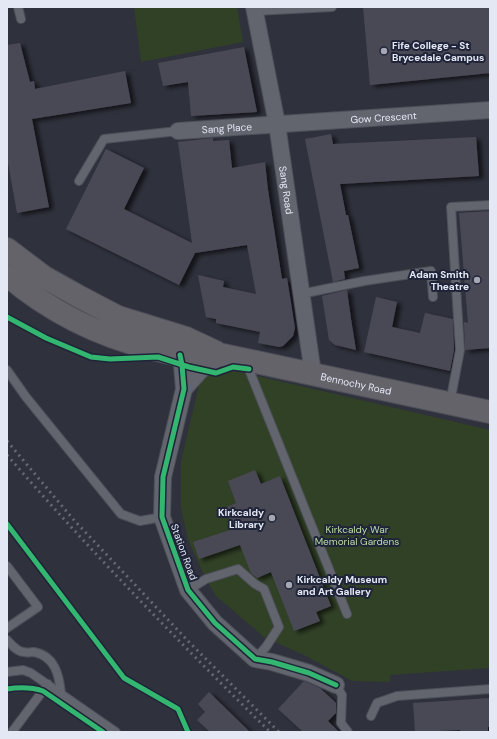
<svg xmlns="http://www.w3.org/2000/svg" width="497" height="739" font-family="'DM Sans',sans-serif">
	<defs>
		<filter id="shadow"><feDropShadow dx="4.5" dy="2.5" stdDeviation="2" flood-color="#0009"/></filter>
	</defs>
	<rect width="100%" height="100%" fill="#2f313c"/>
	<!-- green -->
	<path fill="#314126" d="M134 7H237L243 42 141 62Z
		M214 366 490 430V668L390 675V682L352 681 304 655 264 637 216 596 206 579 188 540 181 508V461L199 385Z"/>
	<!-- building -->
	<path fill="#4a4a56" filter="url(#shadow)" d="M363 7H490V73L370 85Z
		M20 43 30 82 34 81 35 89 125 71 131 103 32 119 49 207 17 213 7 157V45Z
		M244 47 257 112 191 116 188 82 163 86 158 63Z
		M331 134 333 144 476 137 479 176 340 184 346 215H348L359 268 344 271 345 279 333 282 305 139Z
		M213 138V141L229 140 232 168 265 162 268 190 282 279 287 278 295 328 293 336 283 346 279 347 258 343 260 332 216 323V319L206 317 198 275 224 281 223 287 256 294 247 245 195 253 179 285 66 229 106 149 144 168 124 209 192 243 178 142Z
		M490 211V348L465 350 464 322 468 323 459 213Z
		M347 290 351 319 356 350 335 345 329 340 322 296Z
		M376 297 397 302 392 327 420 333 425 313 453 319 454 350 450 371 364 352Z
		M255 470 261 484 280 476 331 606 316 612 320 621 294 631 271 572 257 578 251 573 240 545 199 559 193 542 233 529 225 508 236 503 228 481Z
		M304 681 320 688 336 703V713L328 721 339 732H303L278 709Z
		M209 692 250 732H210L197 720 205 712 198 704Z
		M490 698V727H488V732H460V730L415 732 413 703Z"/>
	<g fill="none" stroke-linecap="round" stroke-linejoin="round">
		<!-- lane casing -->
		<g stroke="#4d4f59" stroke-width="10">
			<path id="lane" d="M18 7 21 19
				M255 11 332 7
				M79 181 104 139 178 131
				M301 294 364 281 431 271 433 297
				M246 362 347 614
				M7 370 26 397 121 514 140 521 162 517
				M450 403 460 350 451 207 490 205
				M7 566 38 607 7 628
				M188 590 206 579 238 569 255 584 264 589 279 627 266 647 255 659
				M7 640C12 645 17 652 24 652 27 653 31 652 34 652 55 656 59 675 61 693
				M7 672 23 670 31 673 116 732
				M336 685 342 695 341 723 348 732
				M371 716 377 703 397 696 490 689
				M12 732 48 684"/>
		</g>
		<!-- street casing -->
		<g stroke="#4d4f59" stroke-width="18">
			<g id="street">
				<path id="s1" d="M254 7 277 124 313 374"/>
				<path id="s2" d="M178 131 490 110"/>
				<path d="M180 355 182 365 184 389 163 477 162 517 188 590 215 623 255 659 272 662 309 673 336 685"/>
				<path d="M184 389 201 370 223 355"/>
			</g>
		</g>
		<!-- secondary casing -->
		<g stroke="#4d4f59" stroke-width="24">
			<g id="secondary">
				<path d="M7 249 44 277 78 296 118 317 186 338 216 352"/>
				<path id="s3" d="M7 275C49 311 99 336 153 349 162 351 171 354 180 355 194 356 209 355 223 355L490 412"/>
			</g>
		</g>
		<!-- lane -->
		<use href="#lane" stroke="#62656d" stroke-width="8"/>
		<!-- street -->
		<use href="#street" stroke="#62656d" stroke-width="16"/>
		<!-- secondary -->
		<use href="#secondary" stroke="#65636a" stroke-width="22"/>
		<!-- rail -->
		<path stroke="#676972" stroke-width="3" stroke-dasharray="2 4" stroke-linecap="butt" d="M7 441 73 519 189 642 279 732
			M7 455C90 551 179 642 270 732"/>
		<!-- cycleway casing -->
		<g stroke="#1f2438" stroke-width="8">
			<path id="cycleway" d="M7 317 46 338 91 357 110 359 158 357 189 367 216 373 233 367 249 369
				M180 355 182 365 184 389 163 477 162 517 188 590 215 623 255 659 272 662 309 673 336 685
				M7 524 124 678 178 709 188 732
				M7 689C20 687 31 687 43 691L103 732"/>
		</g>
		<!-- cycleway -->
		<use href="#cycleway" stroke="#33b770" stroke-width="5"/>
	</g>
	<!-- markers -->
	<g fill="#a5a8b4" stroke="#1f2438" stroke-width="1.5">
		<circle cx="384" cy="51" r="4"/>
		<circle cx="477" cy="280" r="4"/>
		<circle cx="272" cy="518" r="4"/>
		<circle cx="289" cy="585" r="4"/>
	</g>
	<g text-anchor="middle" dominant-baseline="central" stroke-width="4" stroke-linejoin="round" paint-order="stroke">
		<!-- poi labels -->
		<g font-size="10" font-weight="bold" fill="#e4e8f5" stroke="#1f2438" text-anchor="start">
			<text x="392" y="45">Fife College - St<tspan x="392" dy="12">Brycedale Campus</tspan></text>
			<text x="469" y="274" text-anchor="end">Adam Smith<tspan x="469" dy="12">Theatre</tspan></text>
			<text x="264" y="512" text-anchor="end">Kirkcaldy<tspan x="264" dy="12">Library</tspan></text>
			<text x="297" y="579">Kirkcaldy Museum<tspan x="297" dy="12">and Art Gallery</tspan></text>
		</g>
		<!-- street labels -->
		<g font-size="10" fill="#e4e8f5" stroke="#1f2438">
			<text stroke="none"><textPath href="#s2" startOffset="206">Gow Crescent</textPath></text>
			<text stroke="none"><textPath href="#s2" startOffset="49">Sang Place</textPath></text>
			<text stroke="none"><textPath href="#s1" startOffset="186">Sang Road</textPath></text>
			<text stroke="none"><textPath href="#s3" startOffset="372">Bennochy Road</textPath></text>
			<text transform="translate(184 552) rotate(70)">Station Road</text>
		</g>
		<!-- park labels -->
		<g font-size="10" fill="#bbdfa3" stroke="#1f2438">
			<text x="357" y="529">Kirkcaldy War<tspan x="357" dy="12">Memorial Gardens</tspan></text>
		</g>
	</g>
	<!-- border -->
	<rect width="497" height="739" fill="none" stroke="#e4e8f5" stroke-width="16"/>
</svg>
